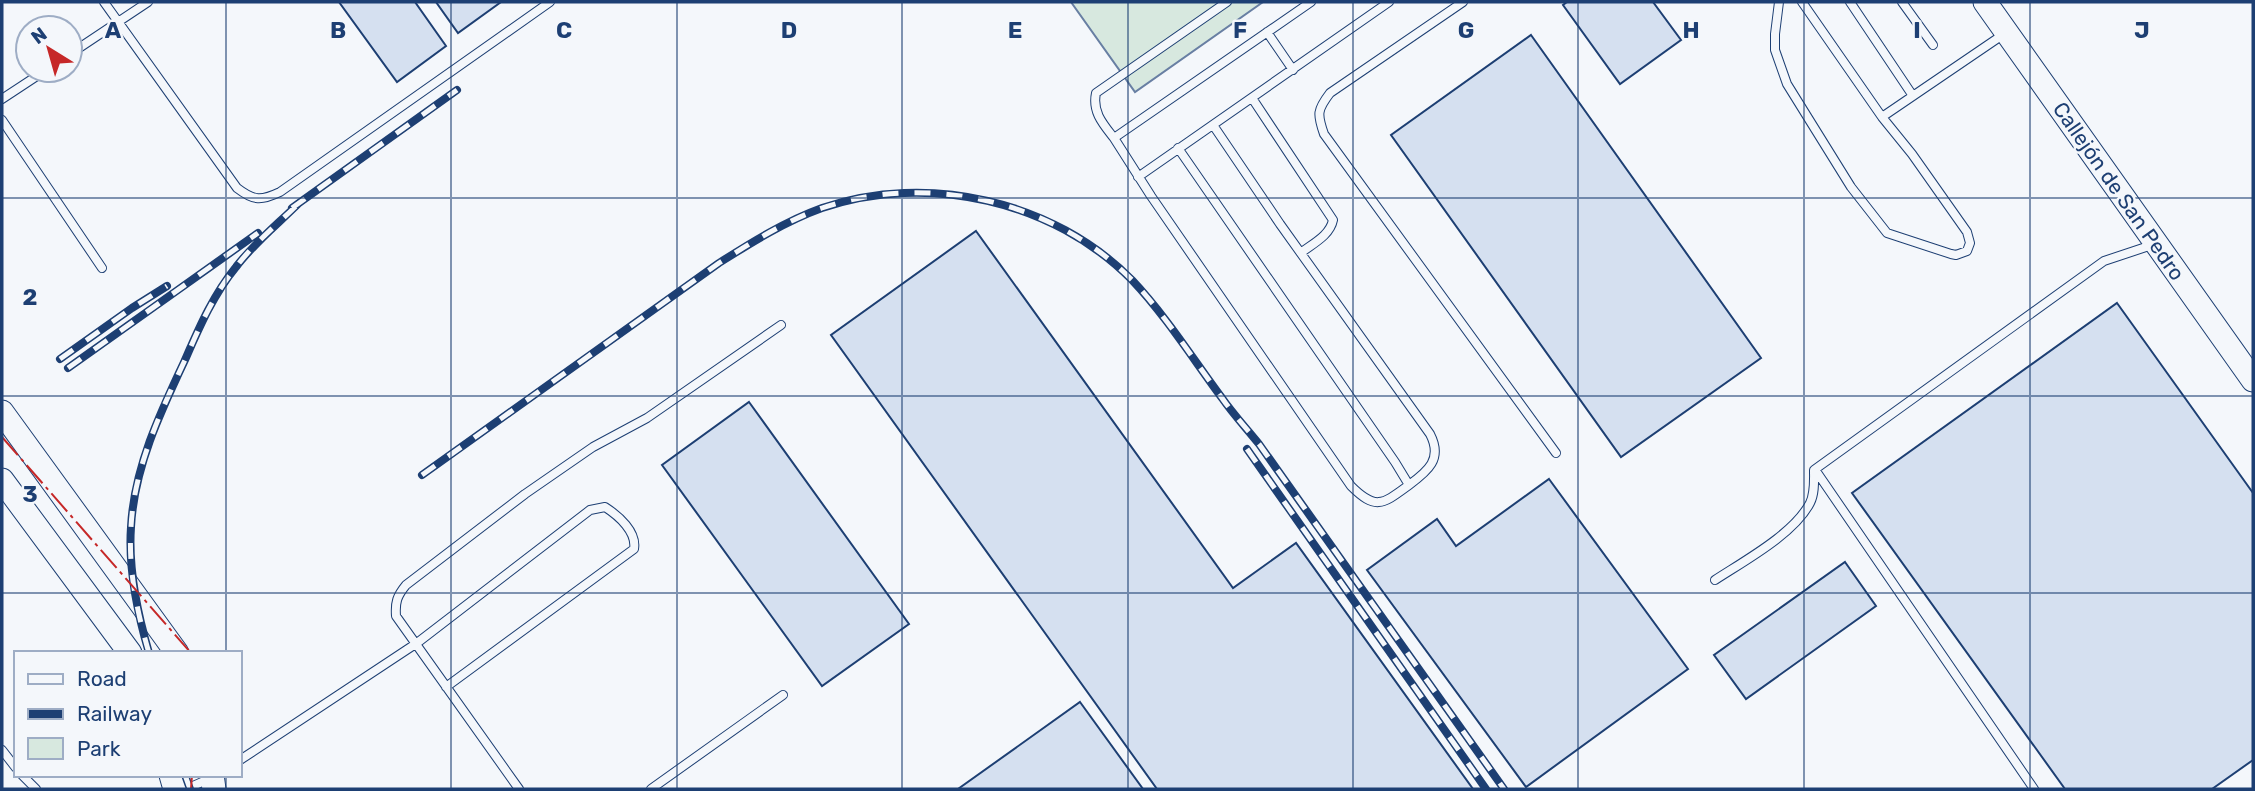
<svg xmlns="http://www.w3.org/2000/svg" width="2255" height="791" font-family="Rubik,sans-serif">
	<rect width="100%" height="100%" fill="#f4f7fb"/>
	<!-- green -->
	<path fill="#d7e8df" stroke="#687fa3" stroke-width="2" d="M1071 2H1263L1135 92Z"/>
	<!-- building -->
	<path fill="#d5e0f0" stroke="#1d3f73" stroke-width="2" d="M339 2H415L446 46 397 82Z
		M436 2H501L458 33Z
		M1567 2H1653L1681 40 1620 84 1563 5Z
		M1531 35 1761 358 1621 457 1391 135Z
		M976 231 1233 588 1296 543 1473 789H1157L831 335Z
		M2117 303 2253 493V760L2212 789H2065L1852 493Z
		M749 402 909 624 822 686 662 465Z
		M1549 479 1688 669 1526 787 1367 570 1437 519 1456 546Z
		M1845 562 1876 606 1746 699 1714 655Z
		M1080 702 1143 789H958Z"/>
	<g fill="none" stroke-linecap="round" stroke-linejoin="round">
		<!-- service casing -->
		<g stroke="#1d3f73" stroke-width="10">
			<path id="service" d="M104 2 237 188C254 201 261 201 280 192L550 2
				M1463 2 1330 93C1317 110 1317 114 1324 134L1556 453
				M1779 2 1775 34V50L1787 84 1851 187 1887 233 1951 254 1956 255 1967 251 1970 243 1967 232 1912 154 1882 117 1802 2
				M1850 2 1913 96
				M1902 2 1933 45
				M1267 32 1293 70
				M70 54 148 2
				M1252 98 1333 220C1330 235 1314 243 1302 252
				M2 99 46 70
				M1882 117 2004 34
				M2 120 102 268
				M1213 125 1280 224 1430 434C1443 459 1428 471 1409 485
				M1114 138C1103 124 1092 112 1096 93L1227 2
				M1178 148 1395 462 1409 485C1383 504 1376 511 1351 486L1151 196 1114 138 1311 2
				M1138 177 1389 2
				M1816 471 2034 789
				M1715 580C1744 561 1794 534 1810 503 1815 493 1814 480 1814 470L2104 261 2155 244
				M2 750 16 768
				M240 760 417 643 590 510 605 507C619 516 637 532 634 549L446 687
				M22 775 36 789
				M186 789 209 779
				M519 789 396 616C395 602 397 596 406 585L525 494 593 447 647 418 781 325
				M651 789 783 695"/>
		</g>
		<!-- secondary casing -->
		<g stroke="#1d3f73" stroke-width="25">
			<path id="secondary" d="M1985 2 2253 380
				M2 412 177 653
				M2 480 130 653
				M171 775 175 789
				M212 775 214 789"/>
		</g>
		<!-- service -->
		<use href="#service" stroke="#f4f7fb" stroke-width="8"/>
		<!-- secondary -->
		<use href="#secondary" stroke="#f4f7fb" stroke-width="23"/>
		<!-- rail casing -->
		<g stroke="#1d3f73" stroke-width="8">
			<path id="rail" d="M292 208 457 90
				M60 359 132 308 167 286
				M68 368 258 233
				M1247 449 1486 789
				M422 475 719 263C752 242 786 221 822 208 928 172 1054 201 1132 280 1166 316 1193 359 1222 398 1233 414 1247 429 1259 444L1504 789
				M149 653C137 612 128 569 131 527 134 468 160 413 185 360 199 328 213 295 236 267 254 243 278 224 299 203
				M185 775 190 789"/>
		</g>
		<!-- rail -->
		<use href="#rail" stroke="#f4f7fb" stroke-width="5" stroke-dasharray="16" stroke-linecap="butt"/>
		<!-- power -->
		<path stroke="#c62828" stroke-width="2" stroke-dasharray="24 5 3.5 5" stroke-linecap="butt" d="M2 437 191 653
			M191 789 192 775"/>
	</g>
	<!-- grid -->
	<path fill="none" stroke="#1d3f73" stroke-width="2" stroke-opacity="0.55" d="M226 2V653M451 2V789M677 2V789M902 2V789M1128 2V789M1353 2V789M1578 2V789M1804 2V789M2030 2V789M2 198H2253M2 396H2253M2 593H2253M226 775V789"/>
	<g text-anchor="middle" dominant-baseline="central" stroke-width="5" stroke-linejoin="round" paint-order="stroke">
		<!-- street labels -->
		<g font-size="21" fill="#1d3f73" stroke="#f4f7fb">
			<text transform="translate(2119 191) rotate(55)">Callejón de San Pedro</text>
		</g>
	</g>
	<g font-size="23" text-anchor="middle" font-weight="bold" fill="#1d3f73" stroke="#f4f7fb" stroke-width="5" stroke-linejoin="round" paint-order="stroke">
		<text x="113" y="38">A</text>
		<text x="338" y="38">B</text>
		<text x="564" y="38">C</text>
		<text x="789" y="38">D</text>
		<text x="1015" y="38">E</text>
		<text x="1240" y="38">F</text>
		<text x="1466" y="38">G</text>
		<text x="1691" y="38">H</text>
		<text x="1917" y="38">I</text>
		<text x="2142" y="38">J</text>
		<text x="30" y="305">2</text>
		<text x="30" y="502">3</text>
	</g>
	<!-- border -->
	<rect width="2255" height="791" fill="none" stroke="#1d3f73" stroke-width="7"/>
	<!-- legend -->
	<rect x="14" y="651" width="228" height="126" fill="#f4f7fb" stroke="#9eadc5" stroke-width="2"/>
	<rect x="28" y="674" width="35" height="10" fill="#f4f7fb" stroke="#9eadc5" stroke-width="2"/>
	<text x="77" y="686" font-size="21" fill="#1d3f73">Road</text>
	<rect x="28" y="709" width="35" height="10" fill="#1d3f73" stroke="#9eadc5" stroke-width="2"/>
	<text x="77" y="721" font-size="21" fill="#1d3f73">Railway</text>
	<rect x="28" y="738" width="35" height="21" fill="#d7e8df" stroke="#9eadc5" stroke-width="2"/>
	<text x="77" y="756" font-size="21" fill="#1d3f73">Park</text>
	<!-- north arrow -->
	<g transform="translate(49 49) rotate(323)"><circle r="33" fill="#f4f7fb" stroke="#9eadc5" stroke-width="2"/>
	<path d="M0-5L12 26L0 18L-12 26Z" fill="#c62828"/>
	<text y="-10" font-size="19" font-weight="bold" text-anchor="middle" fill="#1d3f73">N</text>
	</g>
</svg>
